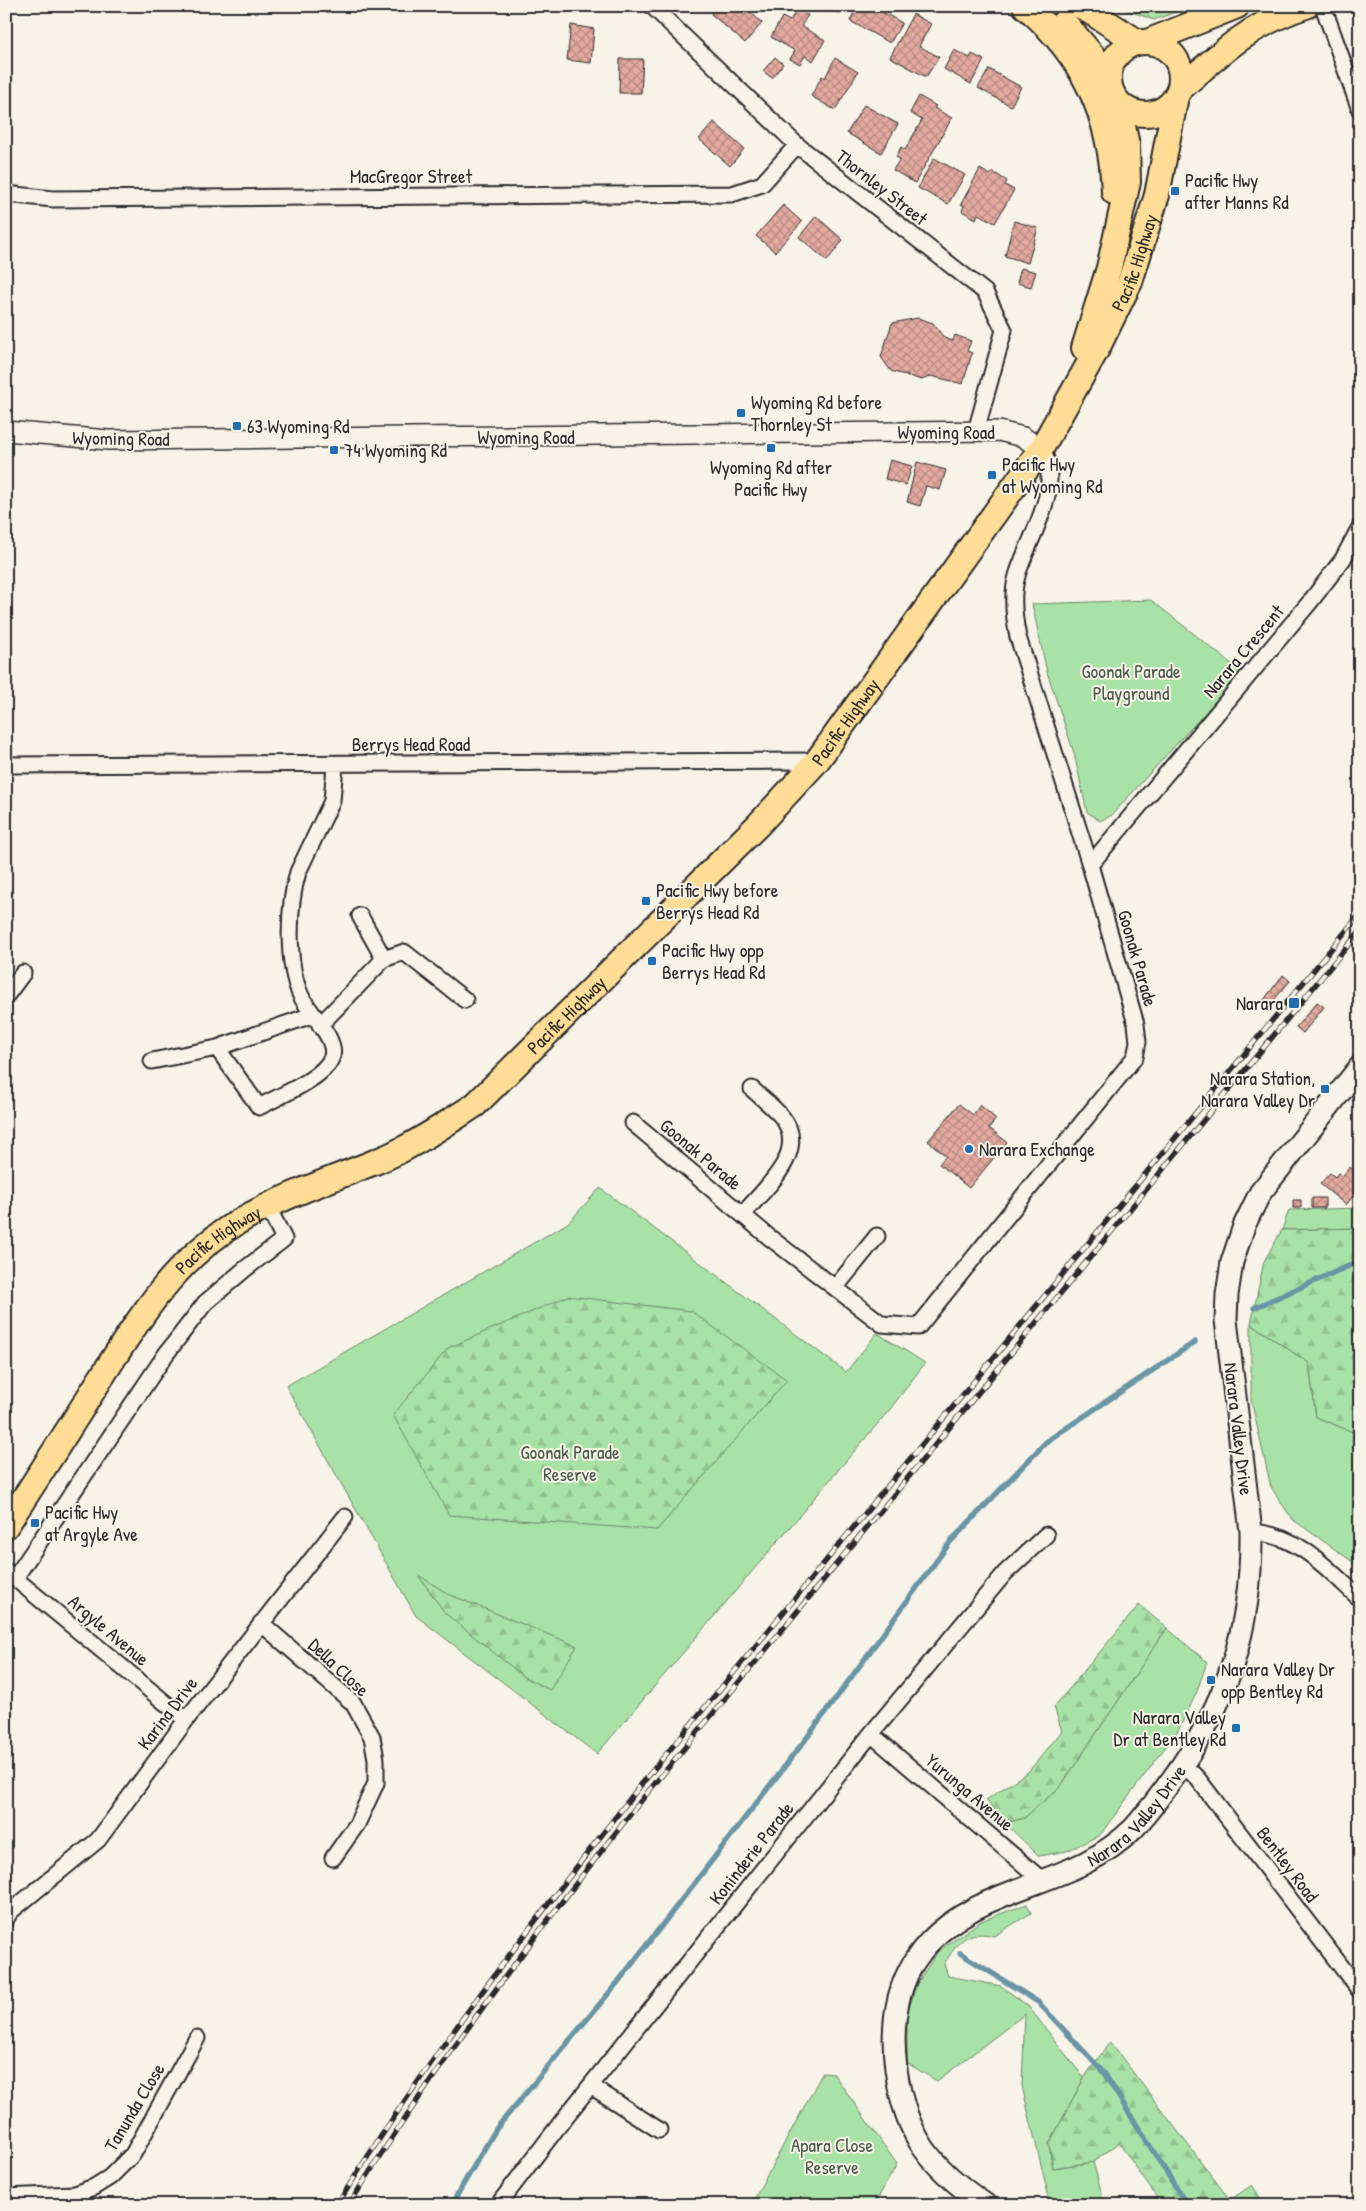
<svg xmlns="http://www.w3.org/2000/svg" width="1366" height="2211" font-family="'Patrick Hand',sans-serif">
	<defs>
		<pattern id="forest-firs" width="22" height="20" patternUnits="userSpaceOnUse" patternTransform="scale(1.25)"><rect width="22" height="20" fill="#a9e2a7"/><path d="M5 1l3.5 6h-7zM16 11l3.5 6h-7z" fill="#92c290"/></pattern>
		<pattern id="building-cross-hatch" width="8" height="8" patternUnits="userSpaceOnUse" patternTransform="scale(1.25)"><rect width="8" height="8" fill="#e4aaa0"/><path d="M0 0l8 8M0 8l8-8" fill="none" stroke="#b98b83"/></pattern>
	</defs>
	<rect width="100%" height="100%" fill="#f7f3e8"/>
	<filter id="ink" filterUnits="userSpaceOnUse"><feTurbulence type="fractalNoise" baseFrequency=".02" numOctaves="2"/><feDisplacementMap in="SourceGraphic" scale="10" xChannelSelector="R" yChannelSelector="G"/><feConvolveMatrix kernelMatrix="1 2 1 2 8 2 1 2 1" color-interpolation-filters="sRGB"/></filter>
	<g filter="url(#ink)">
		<!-- green -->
		<path fill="#a9e2a7" stroke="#6a8669" d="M1151 600 1242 672 1112 815 1100 821 1087 812 1074 753 1047 672 1032 604Z
			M600 1188 846 1372 877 1333 925 1363 891 1408 597 1754 416 1616 286 1386 568 1223Z
			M1360 1208V1228L1282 1230 1289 1210Z
			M1251 1324 1309 1363 1316 1417 1360 1435V1567L1292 1519 1271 1487 1251 1400Z
			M1167 1628 1207 1662 1196 1694 1179 1729 1100 1835 1067 1851 1039 1856 1005 1823 1024 1818 1060 1787Z
			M1027 1904 1031 1913 994 1936C966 1929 958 1942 944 1964L948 1976 1001 1986 1028 2006 1084 2078 1049 2144 1053 2168 1093 2162 1105 2205H1044L1050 2202 1022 2086 1025 2014 937 2081 907 2063V2014L917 1984 938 1951 981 1921Z
			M823 2072 833 2073 897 2164 874 2205H751Z"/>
		<!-- forest -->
		<path fill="url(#forest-firs)" stroke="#6a8669" d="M1116 6H1192L1154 20Z
			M1360 1228V1435L1316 1417 1309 1363 1251 1324 1264 1261 1282 1230Z
			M568 1296 691 1311 787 1380 657 1530 449 1515 393 1415 448 1348Z
			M418 1575 448 1594 577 1646 550 1690 524 1677 445 1613Z
			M1139 1605 1167 1628 1060 1787 1024 1818 1005 1823 986 1800 1029 1771 1062 1731 1054 1707Z
			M1110 2042 1230 2200 1252 2185 1265 2205H1162L1119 2143 1093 2162 1053 2168 1049 2144 1084 2078Z"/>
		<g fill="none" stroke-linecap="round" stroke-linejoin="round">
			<!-- stream -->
			<path stroke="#6b95a5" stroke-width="5.5" d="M1254 1308 1360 1261
				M960 1953 1038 2002 1104 2073 1187 2205
				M451 2205 496 2129 618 1982 809 1735 951 1541 1047 1441 1195 1342"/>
		</g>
		<!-- building -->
		<path fill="url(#building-cross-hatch)" stroke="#2b2b2b" d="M717 6H744L762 23 745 43 711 14Z
			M813 6H841L840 13 813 9Z
			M857 6H872L902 23 890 43 850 21Z
			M797 8 808 15 801 26 825 40 813 61 805 56 800 64 790 59 795 51 771 37 782 17 790 21Z
			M913 14 931 24 919 46 939 57 926 77 890 57Z
			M571 25 594 29 591 63 567 60Z
			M954 50 970 58 972 54 984 60 971 84 944 69Z
			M775 57 783 64 772 78 763 71Z
			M835 58 858 72 835 110 811 96 822 76 825 78Z
			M620 59H643L641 93H619Z
			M989 69 1021 87 1011 106 978 88Z
			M919 96 936 106 934 108 952 118 915 183 893 170 900 159 896 157 901 147 905 150 922 120 910 113Z
			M864 105 898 124 881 153 847 133Z
			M714 122 744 149 730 166 699 139Z
			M934 158 965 175 948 204 918 188Z
			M980 169 990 175 993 172 1007 181 1005 185 1014 190 995 223 978 214 976 219 962 211 964 206 961 204Z
			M783 205 802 222 775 252 756 236Z
			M816 216 843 240 827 261 799 237Z
			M1014 221 1038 228 1028 263 1005 256Z
			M1021 268 1036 272 1031 287 1017 283Z
			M918 318 933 323 944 338 953 341 955 335 971 341 967 351 972 353 963 384 931 376 922 380 891 371 881 357 892 323Z
			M890 460 912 466 906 485 885 479Z
			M917 462 946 470 940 490 926 486 920 506 907 502Z
			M1283 975 1290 981 1269 1006 1263 1001Z
			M1317 1002 1324 1007 1303 1033 1296 1027Z
			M959 1104 973 1115 980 1105 996 1119 989 1128 1007 1142 969 1188 939 1164 946 1156 928 1141Z
			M1350 1167 1360 1176V1188L1346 1205 1320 1184 1330 1173 1335 1177 1338 1173 1342 1176Z
			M1312 1198H1325V1208H1312Z
			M1293 1200H1301V1208H1293Z"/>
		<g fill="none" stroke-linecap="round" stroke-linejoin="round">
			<!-- minor casing -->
			<g stroke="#2b2b2b" stroke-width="19">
				<path id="minor" d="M652 6 797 145 985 292 1004 330 976 431
					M1323 6 1360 110
					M6 194 53 199 732 194 762 184 797 145
					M6 765 817 761
					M1090 865 1310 602 1343 559 1360 527
					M360 916 384 959 404 952 465 1000
					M6 996 23 973
					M320 1025 384 959
					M217 1048 259 1107C279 1096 322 1079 331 1059 340 1041 309 1013 301 996 286 963 288 906 298 872L332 801 335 765
					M152 1061 217 1048 312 1015
					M633 1123 769 1237 882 1324 918 1327 1135 1057 1138 1042 1136 1024 1090 865 1018 637C1014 618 1011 596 1017 576 1027 540 1066 485 1041 449
					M743 1214C764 1189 811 1151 781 1116 772 1106 762 1098 752 1089
					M835 1288 877 1236
					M1251 1532C1298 1534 1328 1569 1360 1599
					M6 1571 186 1720
					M15 1578 166 1354 205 1303 245 1269 284 1239 267 1205
					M261 1623 353 1703 372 1737 376 1759V1783L357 1824 333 1858
					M871 1734 1043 1881
					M1183 1764 1198 1779 1360 1991
					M6 1919 10 1912 98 1840 186 1720 345 1517
					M591 2086 659 2130
					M6 2197 74 2194 94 2187 110 2177 133 2154 197 2038
					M498 2205 563 2120 871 1734 1005 1573 1046 1535"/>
			</g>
			<!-- tertiary casing -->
			<g stroke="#2b2b2b" stroke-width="22">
				<path id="tertiary" d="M6 431 108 440 999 431 1023 437 1041 449"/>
			</g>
			<!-- secondary casing -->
			<g stroke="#2b2b2b" stroke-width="25">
				<g id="secondary">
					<path id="s1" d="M986 2205C931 2168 905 2136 896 2069 885 1980 921 1928 1002 1896 1050 1876 1094 1867 1133 1829 1147 1814 1159 1797 1171 1781 1228 1703 1252 1629 1251 1532L1226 1320 1227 1295 1232 1262 1244 1226 1260 1193 1360 1067"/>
				</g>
			</g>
			<!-- primary casing -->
			<g stroke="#2b2b2b" stroke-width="28">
				<g id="primary">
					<path d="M1025 6C1084 56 1111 116 1114 192"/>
					<path d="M1081 6 1138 42"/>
					<path d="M1064 22 1094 57 1109 82"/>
					<circle cx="1145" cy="78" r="36"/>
					<path d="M1147 42 1237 6"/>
					<path d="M1179 90C1220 53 1252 23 1306 6"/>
					<path d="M1084 348 1109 268 1128 182 1127 145 1121 117 1113 95"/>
					<path id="s2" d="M6 1526C36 1480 65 1435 94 1389 135 1325 171 1262 238 1222 285 1194 337 1178 387 1157 418 1143 447 1123 475 1105L758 825 817 761 1041 449 1096 351 1130 282 1157 195 1176 96"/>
				</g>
			</g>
			<!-- minor -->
			<use href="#minor" stroke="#f7f3e8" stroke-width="15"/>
			<!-- tertiary -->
			<use href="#tertiary" stroke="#f7f3e8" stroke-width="19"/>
			<!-- secondary -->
			<use href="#secondary" stroke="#f7f3e8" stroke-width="21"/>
			<!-- primary -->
			<use href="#primary" stroke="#ffdd96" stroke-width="24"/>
			<!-- rail casing -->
			<g stroke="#2b2b2b" stroke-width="5.5">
				<path id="rail" d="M337 2205C428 2058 533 1922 640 1786L1360 914
					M349 2205C439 2060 542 1925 648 1792L1360 931"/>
			</g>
			<!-- rail -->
			<use href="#rail" stroke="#f7f3e8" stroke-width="4" stroke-dasharray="11" stroke-linecap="butt"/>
		</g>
	</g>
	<!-- markers -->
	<g fill="#1f6fb2" stroke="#f7f3e8" stroke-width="2">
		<rect x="1170" y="186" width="10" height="10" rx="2.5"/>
		<rect x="736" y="408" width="10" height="10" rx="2.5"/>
		<rect x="232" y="421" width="10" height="10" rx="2.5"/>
		<rect x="766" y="443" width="10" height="10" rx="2.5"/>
		<rect x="329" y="445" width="10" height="10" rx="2.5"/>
		<rect x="987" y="470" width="10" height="10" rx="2.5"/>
		<rect x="641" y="896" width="10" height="10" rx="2.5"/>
		<rect x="647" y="956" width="10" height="10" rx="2.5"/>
		<rect x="1288" y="997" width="12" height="12" rx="2.5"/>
		<rect x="1320" y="1084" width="10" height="10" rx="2.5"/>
		<circle cx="969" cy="1149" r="5"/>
		<rect x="30" y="1518" width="10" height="10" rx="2.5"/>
		<rect x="1206" y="1675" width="10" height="10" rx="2.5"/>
		<rect x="1231" y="1723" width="10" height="10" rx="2.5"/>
	</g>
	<g text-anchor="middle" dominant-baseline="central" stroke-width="4" stroke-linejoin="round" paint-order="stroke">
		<!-- street labels -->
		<g font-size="19" fill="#2b2b2b" stroke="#f7f3e8">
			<text x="411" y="176">MacGregor Street</text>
			<text transform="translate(882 187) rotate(38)">Thornley Street</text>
			<text stroke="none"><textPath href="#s2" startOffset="1729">Pacific Highway</textPath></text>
			<text x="946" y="432">Wyoming Road</text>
			<text x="526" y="437">Wyoming Road</text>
			<text transform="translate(121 438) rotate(1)">Wyoming Road</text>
			<text transform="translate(1243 651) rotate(-50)">Narara Crescent</text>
			<text stroke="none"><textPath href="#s2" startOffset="1184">Pacific Highway</textPath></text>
			<text x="411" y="744">Berrys Head Road</text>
			<text transform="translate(1138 958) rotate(74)">Goonak Parade</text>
			<text stroke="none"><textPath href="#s2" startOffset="779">Pacific Highway</textPath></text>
			<text transform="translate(701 1154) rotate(40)">Goonak Parade</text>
			<text stroke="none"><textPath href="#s2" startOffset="359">Pacific Highway</textPath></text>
			<text transform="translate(1239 1429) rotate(83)">Narara Valley Drive</text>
			<text transform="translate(109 1630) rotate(40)">Argyle Avenue</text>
			<text transform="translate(339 1667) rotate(43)">Della Close</text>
			<text transform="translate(167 1713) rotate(-53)">Karina Drive</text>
			<text transform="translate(970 1792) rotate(40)">Yurunga Avenue</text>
			<text stroke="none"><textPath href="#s1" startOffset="552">Narara Valley Drive</textPath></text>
			<text transform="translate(751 1853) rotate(-52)">Koninderie Parade</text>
			<text transform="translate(1288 1864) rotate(53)">Bentley Road</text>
			<text transform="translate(134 2107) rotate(-59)">Tanunda Close</text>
		</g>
		<!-- poi labels -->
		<g font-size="19" fill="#2b2b2b" stroke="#f7f3e8" text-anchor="start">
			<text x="1185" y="180">Pacific Hwy<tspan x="1185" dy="22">after Manns Rd</tspan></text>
			<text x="751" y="402">Wyoming Rd before<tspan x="751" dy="22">Thornley St</tspan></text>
			<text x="247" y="426">63 Wyoming Rd</text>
			<text x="344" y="450">74 Wyoming Rd</text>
			<text x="1002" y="464">Pacific Hwy<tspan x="1002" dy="22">at Wyoming Rd</tspan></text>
			<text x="771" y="467" text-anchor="middle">Wyoming Rd after<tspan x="771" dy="22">Pacific Hwy</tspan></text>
			<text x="656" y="890">Pacific Hwy before<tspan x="656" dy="22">Berrys Head Rd</tspan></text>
			<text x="662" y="950">Pacific Hwy opp<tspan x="662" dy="22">Berrys Head Rd</tspan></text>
			<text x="1283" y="1003" text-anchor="end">Narara</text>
			<text x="1315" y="1078" text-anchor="end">Narara Station,<tspan x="1315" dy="22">Narara Valley Dr</tspan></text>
			<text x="979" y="1149">Narara Exchange</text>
			<text x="45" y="1512">Pacific Hwy<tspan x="45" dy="22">at Argyle Ave</tspan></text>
			<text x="1221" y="1669">Narara Valley Dr<tspan x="1221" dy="22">opp Bentley Rd</tspan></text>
			<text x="1226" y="1717" text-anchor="end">Narara Valley<tspan x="1226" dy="22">Dr at Bentley Rd</tspan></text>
		</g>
		<!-- park labels -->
		<g font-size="19" fill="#4a594a" stroke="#f7f3e8">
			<text x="1131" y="671">Goonak Parade<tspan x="1131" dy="22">Playground</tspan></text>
			<text x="570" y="1452">Goonak Parade<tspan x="570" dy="22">Reserve</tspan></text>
			<text x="832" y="2145">Apara Close<tspan x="832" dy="22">Reserve</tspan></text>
		</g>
	</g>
	<!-- margin -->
	<rect width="1366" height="2211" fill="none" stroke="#f7f3e8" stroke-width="25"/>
	<rect x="12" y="12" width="1341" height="2186" fill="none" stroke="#2b2b2b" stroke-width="2" filter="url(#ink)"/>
</svg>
